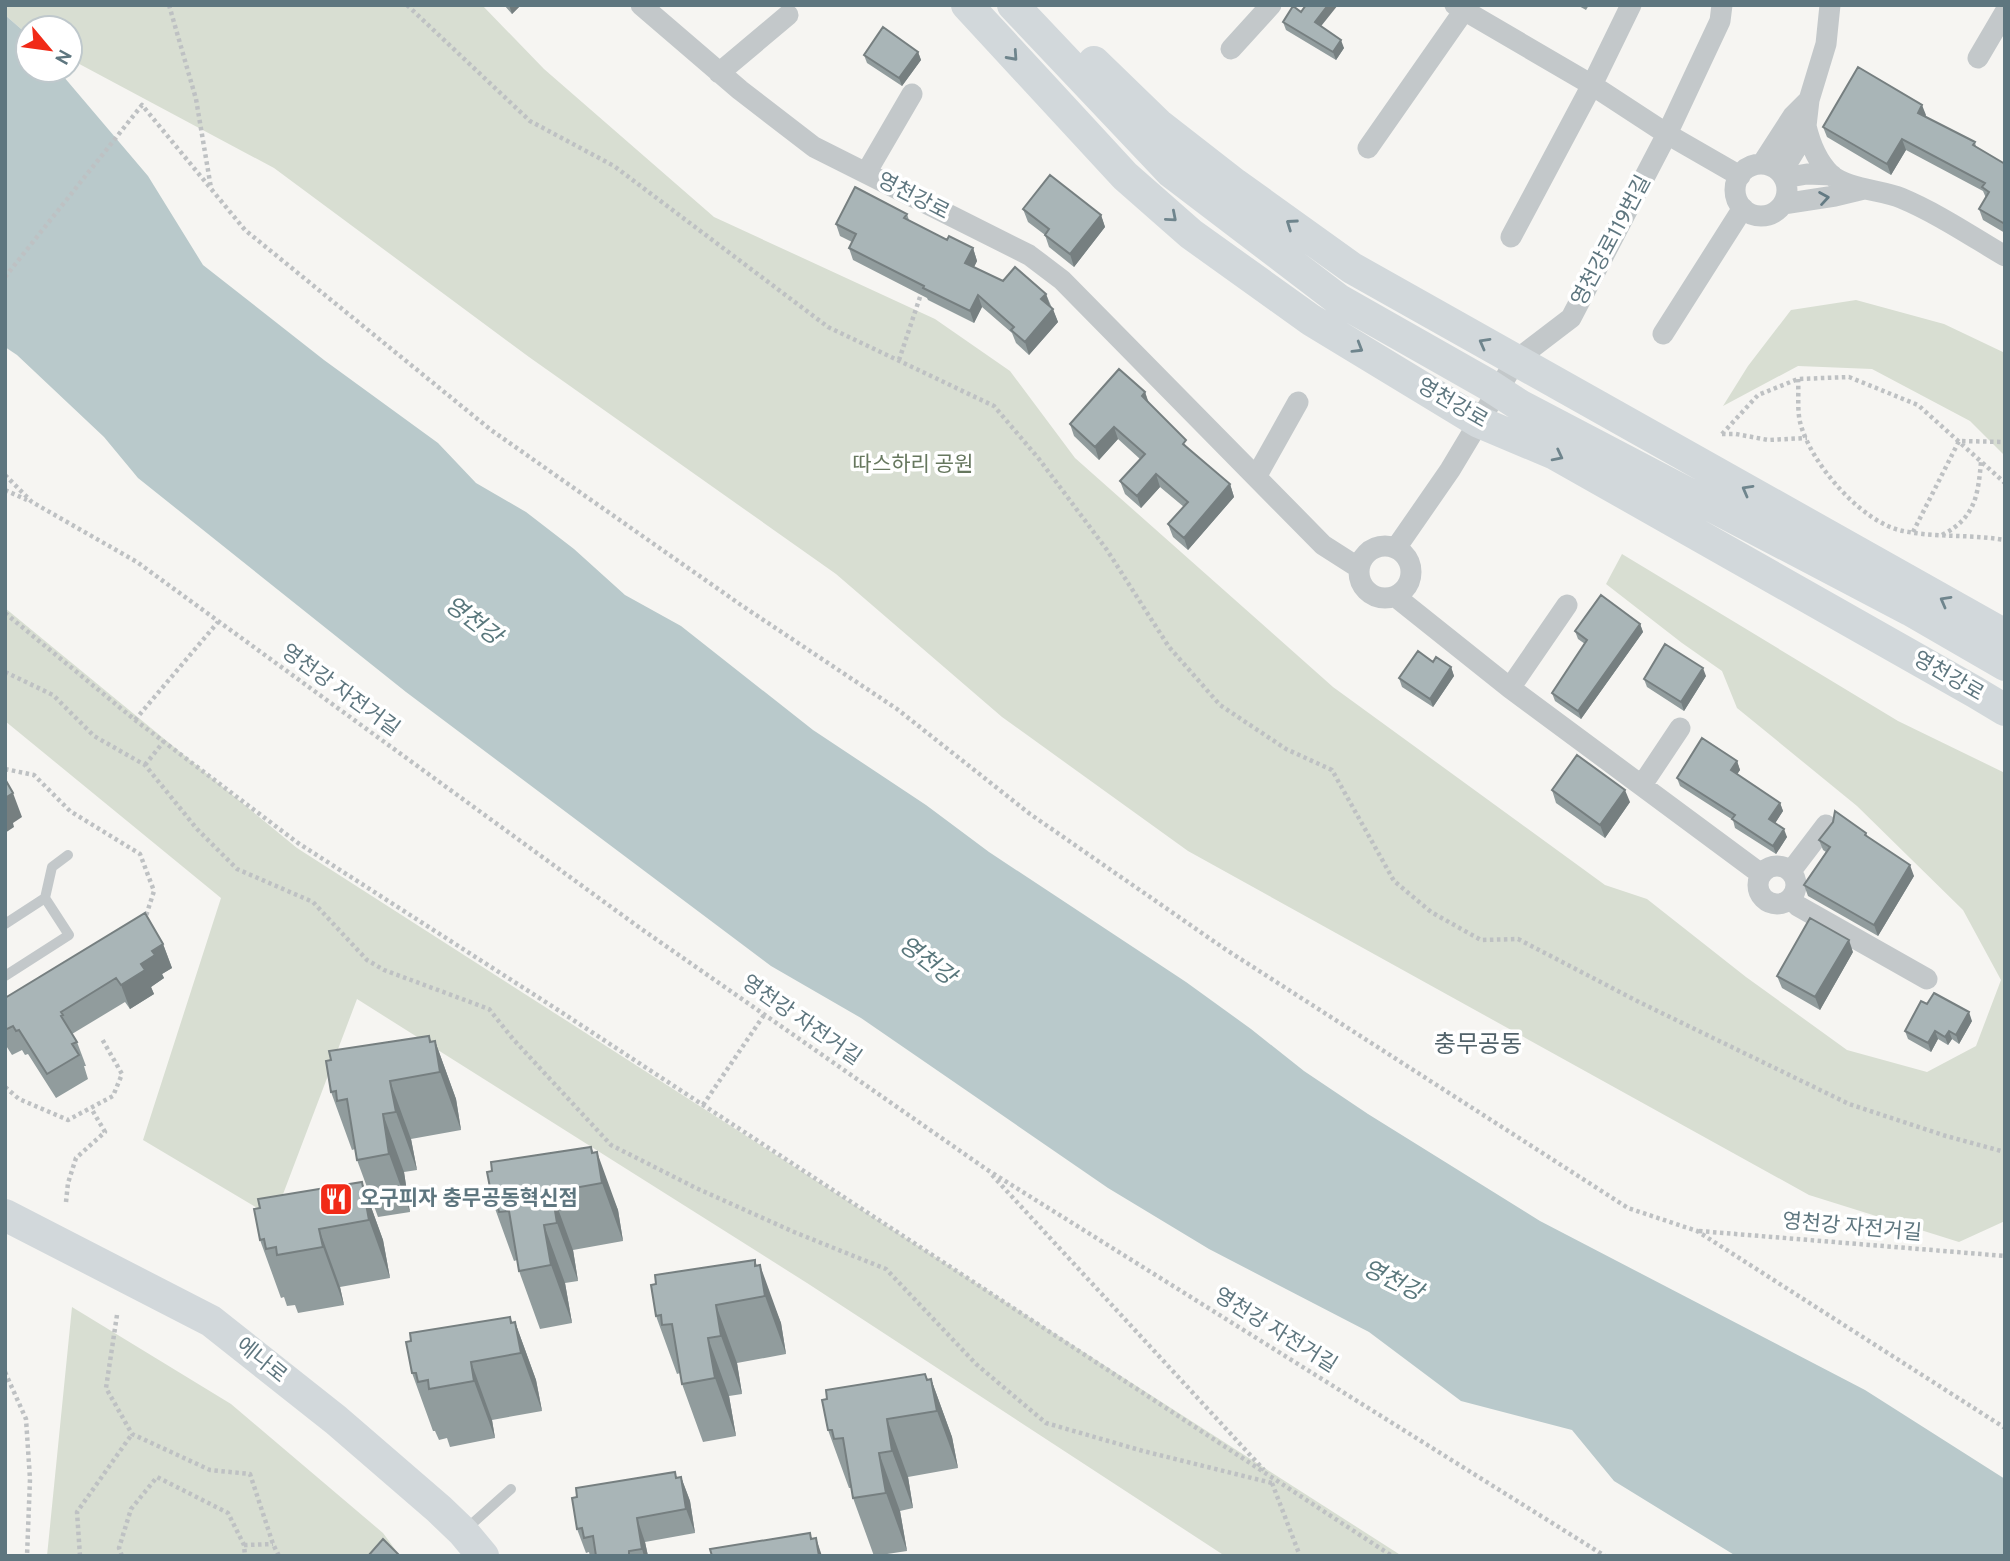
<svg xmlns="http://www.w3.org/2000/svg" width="2010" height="1561" font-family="Overpass,'Noto Sans KR',sans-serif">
	<rect width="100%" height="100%" fill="#f6f5f2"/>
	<!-- green -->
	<path fill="#d8ded2" d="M5 5H482L544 69 714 217 935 319 1010 371 1075 458 1333 687 1605 885 1647 899 1746 977 1847 1050 1927 1072 1976 1046 2001 980 1963 910 1857 806 1737 708 1722 671 1682 643 1606 584 1622 554 1898 721 2005 773V1221L1959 1242 1809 1195 1188 851 1002 717 836 574 529 357 274 168 70 59V28H28V35L5 15Z
		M1856 300 1944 324 2005 353V456L1970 421 1872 369 1798 366 1723 406 1748 366 1791 310Z
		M5 608 297 848 1402 1556H1225L807 1283 357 999 274 1218 143 1140 221 898 5 721Z
		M72 1307 231 1404 383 1533 400 1556H47Z"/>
	<!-- water -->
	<path fill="#b9c9cb" d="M5 15 28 35V70H58L148 176 203 265 324 360 438 443 476 483 526 512 574 549 625 595 681 626 813 730 926 805 989 852 1186 982 1251 1029 1304 1071 1368 1114 1540 1221 1865 1390 2005 1479V1556H1736L1614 1481 1572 1430 1461 1401 1369 1332 1209 1249 1108 1188 861 1018 771 966 406 692 138 478 104 437 17 355 5 347Z"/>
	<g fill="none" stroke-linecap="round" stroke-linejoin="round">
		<!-- path -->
		<path stroke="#bec1c3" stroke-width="4.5" stroke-dasharray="3.5 3.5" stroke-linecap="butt" d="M169 5 196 99 211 188
			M407 5 530 121 614 166 828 327 994 406 1039 459 1107 550 1169 647 1220 705 1286 749 1332 770 1394 881 1431 912 1481 940 1518 939 1639 1002 1849 1104 1946 1136 2005 1152
			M5 277 142 105 245 230 491 430 741 605 897 709 1030 814 1225 949 1628 1208 1697 1231 2005 1428
			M899 360 922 291
			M1798 379C1799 393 1797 409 1800 422 1810 463 1862 523 1903 531 1938 538 1970 534 2005 540
			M1722 434 1758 395 1798 379 1849 377 1918 405 2005 483
			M1722 434H1736L1768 440 1807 438
			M5 475 32 502 137 562 640 928 986 1169 1605 1556
			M5 490 27 500
			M1913 532 1959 441 2005 442
			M1942 535C1975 518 1978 496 1981 462
			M5 613 135 720 298 843 558 1010 1392 1556
			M5 672 53 695 94 736 145 765 197 829 237 869 313 902 367 960 384 970 489 1009 513 1039 611 1145 696 1188 794 1232 886 1269 976 1364 1046 1423 1143 1451 1272 1483
			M135 720 218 622
			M145 765 164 741
			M5 769 34 775 70 811 140 854 154 891 145 919
			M5 1087 19 1099 68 1120 113 1096 122 1074 102 1039
			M703 1105 764 1015
			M992 1175 1264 1470
			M66 1202 68 1183 76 1158 105 1132 91 1108
			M1699 1231 2005 1256
			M117 1315 106 1388 132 1434 210 1470 250 1474 273 1544 279 1556
			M5 1372 26 1419 30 1479 27 1556
			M1272 1483 1300 1556
			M244 1545 273 1544
			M80 1556 77 1512 132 1434
			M122 1556 119 1548 131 1509 157 1477 228 1513 244 1545 245 1556"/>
		<!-- lane -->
		<path stroke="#c3c8ca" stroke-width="10" d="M45 898 52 867 68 855
			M5 924 45 898 69 935 5 976
			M465 1530 511 1489"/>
		<!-- street -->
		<path stroke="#c3c8ca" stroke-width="21" d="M641 5 740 90 814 147 1029 255 1062 280 1323 545 1359 568
			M1455 5 1592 85 1667 134 1740 176
			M1231 49 1271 5
			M1978 58 2005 12
			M719 73 788 15
			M1806 126C1810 143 1817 161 1830 174 1846 189 1881 190 1901 198 1937 213 1971 236 2005 256
			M1368 148 1463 12
			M1762 164 1793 116 1809 100
			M1735 190a26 26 0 1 1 52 0a26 26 0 1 1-52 0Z
			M866 173 912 94
			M1781 173 1797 147 1806 126 1809 100 1826 44 1830 5
			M1784 178 1807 174 1832 175
			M1783 204 1835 196 1864 189
			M1511 237 1592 85 1631 5
			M1663 334 1743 208
			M1256 477 1298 402
			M1359 572a26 26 0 1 1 52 0a26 26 0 1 1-52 0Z
			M1396 548 1450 470 1516 360 1571 318 1667 134 1720 21 1722 5
			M1396 597 1510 688 1761 874
			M1510 688 1567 605
			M1642 785 1680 728
			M1758 885a19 19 0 1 1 38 0a19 19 0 1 1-38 0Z
			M1791 871 1826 825
			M1791 899 1798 906 1927 979"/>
		<!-- secondary -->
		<path stroke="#d2d8db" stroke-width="32" d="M967 5 1125 176 1191 234 1311 320 1479 422 1555 454 1975 692 2005 710
			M1013 5 1171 172 1339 300 1487 384 1521 406 1910 610 2005 665
			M1094 62 1158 124 1235 184 1352 268 2005 635
			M5 1215 211 1321 336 1420 439 1509 463 1532 483 1556"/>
	</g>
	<!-- wall -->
	<path fill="#919c9d" d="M504 5H521L512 14Z
		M1577 5H1589L1586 10Z
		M1283 22 1321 26 1344 48 1336 60 1286 30Z
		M918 52 921 60 902 86 867 63 864 55Z
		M1926 115 1925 117 1975 142 1976 147 2005 164V233L1983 220 1979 209 1986 198 1983 191 1906 150 1891 175 1827 137 1823 127Z
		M1023 209 1101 215 1105 227 1074 267 1049 247 1045 235 1028 222Z
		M907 214 909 220 947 240 973 248 977 261 974 267 1003 281 1046 294 1058 322 1029 355 1016 343 1012 333 982 307 974 323 928 300 927 298 853 260 849 248 852 242 840 236 836 224Z
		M1145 392 1149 403 1189 449 1230 484 1234 497 1188 550 1173 537 1168 524 1184 507 1160 487 1141 508 1125 494 1120 481 1140 459 1118 439 1099 460 1074 436 1070 424Z
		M1640 624 1643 632 1581 719 1555 701 1552 693 1585 644 1578 639 1575 631Z
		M1433 662 1451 667 1454 676 1433 707 1402 687 1399 678Z
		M1706 676 1684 711 1647 687 1644 679Z
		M1737 761 1740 770 1737 774 1780 803 1783 811 1775 823 1787 837 1776 854 1735 828 1733 820 1680 786 1677 778Z
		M1552 790 1630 802 1605 838 1556 803Z
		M1866 833 1868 838 1914 876 1878 936 1808 896 1804 885 1826 852 1823 850 1819 840Z
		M163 944 172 968 162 974 164 978 151 987 154 994 130 1009 125 1002 72 1034 77 1042 86 1066H84L88 1079 56 1098 28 1054 25 1055 22 1050 12 1055 5 1044V998Z
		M1853 952 1820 1010 1782 988 1777 976Z
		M1927 1004 1972 1021 1959 1044 1952 1039 1948 1045 1938 1039 1931 1052 1908 1039 1905 1031Z
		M435 1041 456 1099 461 1130 411 1139 417 1170 404 1172 410 1212 378 1217 357 1160 355 1149 352 1150 331 1092 431 1042Z
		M591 1147 618 1210 623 1241 573 1250 578 1281 565 1283 572 1323 540 1329 519 1271 517 1260 514 1261 493 1203Z
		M362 1182 383 1240 390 1278 340 1287 344 1305 298 1313 295 1305 287 1306 284 1297 281 1298 260 1240Z
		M757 1265 781 1323 786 1354 737 1363 742 1394 729 1396 736 1436 703 1442 682 1384 680 1373 677 1374 656 1316V1284Z
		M510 1317 512 1323 515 1322 536 1380 542 1411 492 1420 495 1438 450 1447 447 1438 439 1440 435 1431H433L412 1373Z
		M925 1374 928 1380 931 1379 952 1437 958 1468 908 1477 913 1508 900 1511 907 1551 874 1556 853 1498 851 1488H849L828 1430Z
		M681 1477 690 1501 695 1533 645 1542 648 1556H590L589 1552 586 1553 577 1529Z"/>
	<!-- shaded-wall -->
	<path fill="#767f80" d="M509 5H521L512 14Z
		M1328 5H1338L1318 30 1315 22Z
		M1341 40 1344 48 1336 60 1333 52Z
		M918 52 921 60 902 86 899 78Z
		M1922 105 1926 115 1921 123 1918 113Z
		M1902 139 1906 150 1891 175 1887 164Z
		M1101 215 1105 227 1074 267 1070 254Z
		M973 248 977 261 970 275 965 263Z
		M1046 294 1050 306 1041 299Z
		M978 295 982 307 974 323 970 311Z
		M1053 309 1058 322 1029 355 1025 342Z
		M1145 392 1149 405 1142 396Z
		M1114 427 1118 439 1099 460 1095 447Z
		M1156 474 1160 487 1141 508 1137 496Z
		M1230 484 1234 497 1188 550 1184 538Z
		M1640 624 1643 632 1581 719 1578 711Z
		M1451 667 1454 676 1433 707 1430 699Z
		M1703 668 1706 676 1684 711 1681 702Z
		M1737 761 1740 770 1734 779 1731 770Z
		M1625 790 1630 802 1605 838 1600 825Z
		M13 793 22 817 13 823 14 827 5 833V798Z
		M1780 803 1783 811 1772 828 1769 819Z
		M1784 829 1787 837 1776 854 1773 846Z
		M1910 865 1914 876 1878 936 1874 925Z
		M1849 940 1853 952 1820 1010 1815 997Z
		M163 944 172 968 162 974 164 978 151 987 154 994 130 1009 121 985 152 951Z
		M1969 1012 1972 1021 1959 1044 1956 1035Z
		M1935 1031 1938 1039 1931 1052 1928 1043Z
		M1949 1031 1952 1039 1948 1045 1945 1037Z
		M429 1036 439 1062 435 1041 456 1099 461 1130 440 1072Z
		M390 1081 411 1139 417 1170 396 1112Z
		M383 1114 404 1172 410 1212 389 1154Z
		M591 1147 600 1172 597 1152 618 1210 623 1241 602 1183Z
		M362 1182 383 1240 390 1278 369 1220Z
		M552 1192 573 1250 578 1281 557 1223Z
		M544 1225 565 1283 572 1323 551 1265Z
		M319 1229 340 1287 344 1305 323 1247Z
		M755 1260 763 1284 760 1265 781 1323 786 1354 765 1296 755 1266Z
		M716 1305 737 1363 742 1394 721 1336Z
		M510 1317 519 1341 515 1322 536 1380 542 1411 521 1353Z
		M708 1338 729 1396 736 1436 715 1378Z
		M471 1362 492 1420 495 1438 474 1381Z
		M925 1374 935 1400 931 1379 952 1437 958 1468 937 1411Z
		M887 1419 908 1477 913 1508 892 1451Z
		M879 1453 900 1511 907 1551 886 1493Z
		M681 1477 690 1501 695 1533 686 1509Z
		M637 1518 645 1542 648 1556H644L642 1549Z
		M816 1538 822 1556H819Z"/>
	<!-- building -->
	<path fill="#a9b5b7" stroke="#767f80" stroke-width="2" d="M1306 5H1328L1315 22 1341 40 1333 52 1283 22 1293 6 1301 12Z
		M883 27 918 52 899 78 864 55Z
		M1858 67 1922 105 1918 113 1975 142 1973 145 2005 164V224L1979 209 1989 192 1982 187 1985 183 1902 139 1887 164 1823 127Z
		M1050 175 1101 215 1070 254 1045 235 1049 229 1023 209Z
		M855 187 907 214 904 218 947 240 949 236 973 248 965 263 1003 281 1015 267 1046 294 1041 299 1053 309 1025 342 1011 330 1014 327 978 295 970 311 923 288 924 286 849 248 856 234 836 224Z
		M1119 369 1145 392 1142 396 1186 440 1183 444 1230 484 1184 538 1168 524 1188 502 1156 474 1137 496 1120 481 1145 454 1114 427 1095 447 1070 424Z
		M1601 595 1640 624 1578 711 1552 693 1587 640 1575 631Z
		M1665 644 1703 668 1681 702 1644 679Z
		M1418 651 1433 662 1436 657 1451 667 1430 699 1399 678Z
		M1702 738 1737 761 1731 770 1780 803 1769 819 1784 829 1773 846 1732 819 1735 815 1677 778Z
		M1577 755 1625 790 1600 825 1552 790Z
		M5 779 13 793 5 798Z
		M1835 811 1866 833 1865 835 1910 865 1874 925 1804 885 1830 847 1819 840 1833 822Z
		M145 913 163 944 152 951 155 955 141 964 145 970 121 985 116 978 61 1012 63 1015 61 1016 77 1042 72 1044 79 1055 47 1074 19 1030 16 1031 13 1026 5 1030V998Z
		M1810 918 1849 940 1815 997 1777 976Z
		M1934 993 1969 1012 1956 1035 1949 1031 1945 1037 1935 1031 1928 1043 1905 1031 1921 1001 1927 1004Z
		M429 1036 430 1042 435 1041 440 1072 390 1081 396 1112 383 1114 389 1154 357 1160 347 1099 337 1101 336 1091 331 1092 326 1061 331 1060 329 1051Z
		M591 1147 592 1153 597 1152 602 1183 552 1192 557 1223 544 1225 551 1265 519 1271 509 1211 499 1212 497 1203H493L487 1172 492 1171 491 1162Z
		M362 1182 369 1220 319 1229 323 1247 277 1255 276 1247 266 1249 264 1239 260 1240 254 1209 260 1208 258 1199Z
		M755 1260V1266L760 1265 765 1296 716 1305 721 1336 708 1338 715 1378 682 1384 672 1324 662 1325 661 1315 656 1316 651 1285 656 1284 655 1275Z
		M510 1317 511 1323 515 1322 521 1353 471 1362 474 1381 429 1389 428 1380 418 1382 416 1373H412L406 1342 411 1341 410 1333Z
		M925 1374 927 1380 931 1379 937 1411 887 1419 892 1451 879 1453 886 1493 853 1498 843 1438 834 1439 832 1430H828L822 1400 827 1399 826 1390Z
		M675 1472 676 1478 681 1477 686 1509 637 1518 642 1549 629 1551V1556H596L593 1536 584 1538 582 1528 577 1529 572 1498 577 1497 576 1488Z
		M810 1533 811 1539 816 1538 819 1556H712L710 1549Z
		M383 1539 400 1556H368Z"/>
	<!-- one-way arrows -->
	<defs><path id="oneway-chevron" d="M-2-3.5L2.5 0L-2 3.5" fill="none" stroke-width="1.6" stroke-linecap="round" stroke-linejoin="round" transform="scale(1.75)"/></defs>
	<g stroke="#6f858d">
		<use href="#oneway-chevron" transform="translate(1013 56) rotate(48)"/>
		<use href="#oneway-chevron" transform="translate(1172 217) rotate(41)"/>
		<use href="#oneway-chevron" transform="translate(1291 224) rotate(-145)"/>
		<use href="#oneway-chevron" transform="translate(1484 343) rotate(-151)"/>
		<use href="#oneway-chevron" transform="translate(1358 348) rotate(31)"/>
		<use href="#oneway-chevron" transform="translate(1558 456) rotate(27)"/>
		<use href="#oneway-chevron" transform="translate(1747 490) rotate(-151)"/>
		<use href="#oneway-chevron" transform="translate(1945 601) rotate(-151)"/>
	</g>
	<use stroke="#637a83" href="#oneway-chevron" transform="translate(1824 198) rotate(-9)"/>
	<!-- icons -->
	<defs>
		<g id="restaurant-square" transform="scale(1.75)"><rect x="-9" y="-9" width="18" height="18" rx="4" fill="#f12a17" stroke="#fff"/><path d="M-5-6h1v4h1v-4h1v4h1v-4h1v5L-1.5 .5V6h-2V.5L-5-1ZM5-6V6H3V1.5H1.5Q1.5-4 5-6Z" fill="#fff"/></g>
	</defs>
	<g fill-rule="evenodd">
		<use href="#restaurant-square" x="336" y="1199"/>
	</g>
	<g text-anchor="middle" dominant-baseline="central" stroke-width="7" stroke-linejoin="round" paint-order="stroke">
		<!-- street labels -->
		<g font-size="21" fill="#5e767f" stroke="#fff">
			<text transform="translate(913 197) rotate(27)">영천강로</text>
			<text transform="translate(1612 241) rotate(-62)">영천강로119번길</text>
			<text transform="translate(1452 404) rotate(30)">영천강로</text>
			<text transform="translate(1948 677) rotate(30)">영천강로</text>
			<text transform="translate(340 691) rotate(36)">영천강 자전거길</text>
			<text transform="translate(801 1021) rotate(35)">영천강 자전거길</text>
			<text transform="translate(1852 1228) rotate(5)">영천강 자전거길</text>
			<text transform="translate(1275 1331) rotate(32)">영천강 자전거길</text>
			<text transform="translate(261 1361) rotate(39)">에나로</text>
		</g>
		<!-- park labels -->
		<g font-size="21" fill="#66775e" stroke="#fff">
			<text x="913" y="465">따스하리 공원</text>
		</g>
		<!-- poi labels -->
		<g font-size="21" font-weight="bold" fill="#5e767f" stroke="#fff" text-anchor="start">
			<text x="360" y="1199">오구피자 충무공동혁신점</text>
		</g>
		<!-- water labels -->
		<g font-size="23" font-style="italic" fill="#59777c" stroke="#fff">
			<text transform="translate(472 622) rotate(37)">영천강</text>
			<text transform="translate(926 962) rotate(37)">영천강</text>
			<text transform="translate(1392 1282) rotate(26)">영천강</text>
		</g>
		<!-- quarter labels -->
		<g font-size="24" fill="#51626a" stroke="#fff">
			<text x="1478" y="1046">충무공동</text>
		</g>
	</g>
	<!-- border -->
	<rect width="2010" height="1561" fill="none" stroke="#5e767f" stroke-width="14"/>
	<!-- north arrow -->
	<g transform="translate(49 49) rotate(119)"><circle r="33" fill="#ffffff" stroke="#bfc8cc" stroke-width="2"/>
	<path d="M0-5L12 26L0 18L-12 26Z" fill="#f12a17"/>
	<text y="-10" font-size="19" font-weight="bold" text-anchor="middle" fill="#5e767f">N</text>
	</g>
</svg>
